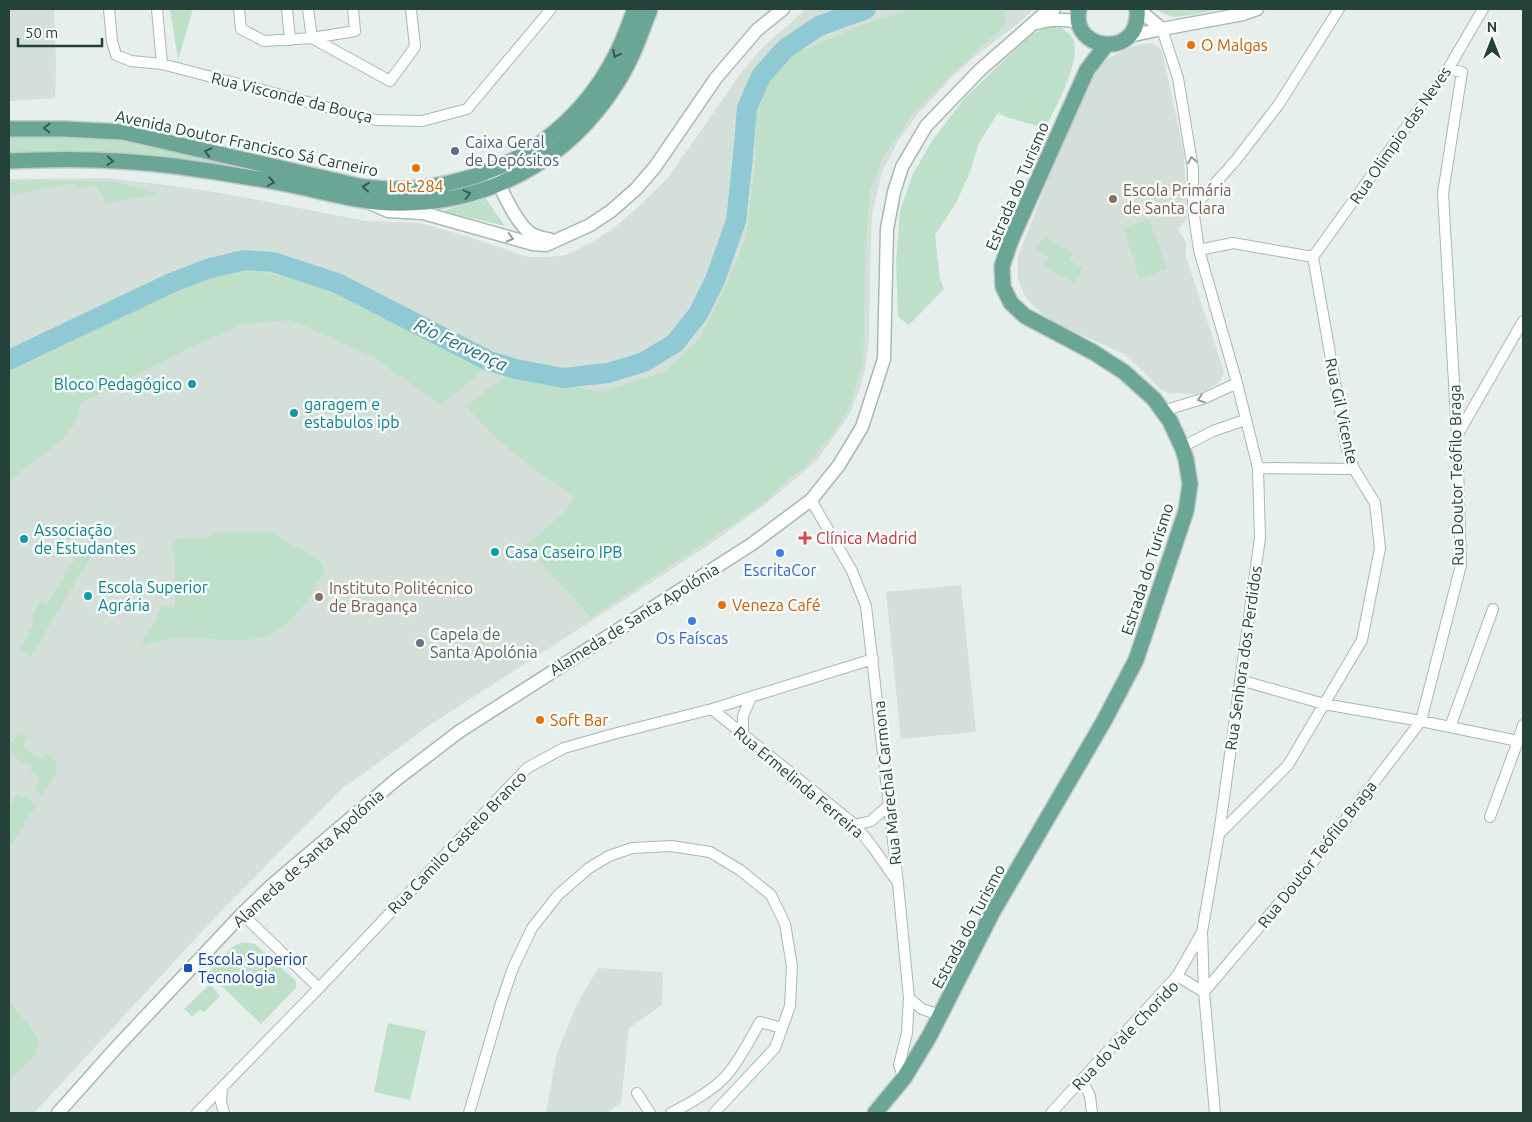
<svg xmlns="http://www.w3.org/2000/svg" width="1532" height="1122" font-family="Ubuntu,sans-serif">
	<rect width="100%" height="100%" fill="#e6efeb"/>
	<!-- built -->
	<path fill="#d4dfda" d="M9 9H54L56 65 55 98 9 101Z
		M806 9H1032L1026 17 972 59 953 76 917 115 898 141 882 172 872 215 870 265 869 340 865 369 859 391 850 413 836 434 816 461 768 502 709 545 433 723 343 788 222 910 34 1113H9V179L107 178 167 185 221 193 366 221 421 223 472 238 528 257H548L566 255 591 243 616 226 638 207 668 178 743 70 763 47Z
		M1152 43 1162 50 1184 154 1187 219 1178 229 1186 242V257L1224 372 1221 380 1215 385 1204 391 1195 394 1168 393 1160 389 1144 372 1124 354 1053 322 1033 306 1024 294 1018 280V256L1088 78 1102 61 1133 46Z
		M961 585 976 732 901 739 886 592Z
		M598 968 663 972 662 1005 629 1028 621 1103 607 1113H546L557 1053 576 1006Z"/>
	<!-- green -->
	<path fill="#bfe0c8" d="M170 9H193L178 60Z
		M913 9H1003L1006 24 949 77 910 117 883 157 870 191 866 236 863 361 851 403 835 431 806 466 782 485 769 499 707 542 591 617 525 547 567 509 573 497 529 465 492 435 465 405 509 375 603 392 664 372 699 340 727 283 746 237 755 168 757 95 793 54 865 24Z
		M1154 9H1220L1192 15 1173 17Z
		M1060 27C1064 30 1070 33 1072 37 1084 58 1055 108 1045 128L1009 118 998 113 979 143 970 172 956 203 935 235 940 279 944 289 909 325 898 317 896 261 900 211 913 174 932 141 963 100 1028 37 1043 28Z
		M28 134 115 139 346 189 479 181 480 183 454 191H342L9 156V135Z
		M37 180 117 182 159 194 107 203V206L96 185 77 189 73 183 9 196V182Z
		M486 199 505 226 446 212 445 210Z
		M1149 219 1167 269 1140 279 1123 228Z
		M1044 236 1073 253 1069 260 1083 268 1074 283 1044 266 1049 257 1037 249Z
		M239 269H252L340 291 414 332 485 368 442 405 371 356 291 320 243 324 196 345 81 403 78 418 67 436 9 481V372L82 337 174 286Z
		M271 532 322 562 325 571C317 583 310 598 300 610 265 654 227 637 179 638 166 638 151 643 139 648L155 622 160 607H175V555L172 552 173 542 180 538H207L212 533Z
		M81 549 92 555 31 656 20 648 33 626V615L40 601 47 604Z
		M18 732 28 737 23 747 42 759 46 753C68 765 52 781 42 795L34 790 40 778 30 772 32 767 9 754V740L13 742Z
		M17 794 37 804 9 848V807Z
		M242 942 255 944 296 981V988L261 1024 208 973 232 947Z
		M210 984 220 996 204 1012 200 1010 192 1016 184 1009Z
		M9 1000 39 1039 35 1055 9 1081Z
		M388 1023 426 1031 410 1100 374 1092Z"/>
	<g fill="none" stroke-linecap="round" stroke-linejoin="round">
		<!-- river -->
		<path stroke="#8ec9d4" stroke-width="20" d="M9 360 171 283 207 269 244 260 273 262 337 283 489 361 516 369 563 378 608 373 644 362 675 343 698 314 715 280 736 221 743 156 747 108 761 76 785 49 819 26 866 9"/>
		<!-- minor casing -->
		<g stroke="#a8b8b2" stroke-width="12">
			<path id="minor" d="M109 9 112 41 116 55 131 61 162 64 376 120 422 121 467 109 551 9
				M157 9 162 64
				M239 9 241 29 264 41 312 38 355 31 353 9
				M287 9 290 40
				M308 9 312 38 390 81 415 47 411 9
				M1162 29 1178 78 1193 169V208L1199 250 1237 383 1258 468 1260 538 1219 834 1202 932 1204 992 1215 1113
				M1193 208 1236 160 1279 104 1339 9
				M1199 250 1233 243 1313 257 1347 450 1354 469 1375 503 1380 548 1362 640 1288 765 1219 834
				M1313 257 1448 69 1483 9
				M1163 411 1205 398 1237 383
				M1458 434 1523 321
				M1182 447 1213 431 1245 420
				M1258 468 1354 469
				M811 500 852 571 866 606 898 884 909 998 907 1033 899 1065 904 1078
				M1240 680 1324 704 1421 721 1518 741 1523 725
				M712 709 855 825 872 846 898 883
				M1450 727 1493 609
				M743 734V716L751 697
				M1490 817 1518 741
				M855 825 871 821 889 805
				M242 914 319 988
				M1177 976 1201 934
				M909 998 922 1009 940 1015
				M1082 1080 1090 1096 1092 1113
				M222 1088 221 1102 224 1113
				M637 1093 650 1113
				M197 1113 319 988 527 768 564 748 617 733 712 709 873 659
				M469 1113 501 1003 513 968 532 928 558 895 589 868 609 856 632 848 671 846 710 852 740 870 771 895 785 924 792 966 790 1006 775 1048 714 1113
				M671 1113C687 1105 711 1091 724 1078 738 1064 750 1039 760 1022L782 1028
				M1051 1113 1177 976 1204 992 1303 875 1421 721 1461 565 1457 435 1443 193 1462 72 1448 69"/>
		</g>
		<!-- tertiary casing -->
		<g stroke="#a8b8b2" stroke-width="15">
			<path id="tertiary" d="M1138 9 1162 29
				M1037 23C1051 18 1064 19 1079 22
				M1129 36 1162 29 1243 14 1257 9
				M493 177 496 178C503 193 516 222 529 232 535 237 544 238 551 240
				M372 204 388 211 423 213 533 244 546 245 590 225 611 211 636 189 655 167 716 78 757 30 783 9
				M58 1113 115 1049 242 914 272 885 397 779 460 731 752 544 811 500 839 465 862 427 884 359 887 229 894 192 902 167 926 126 980 70 1045 13 1054 9"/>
		</g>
		<!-- primary casing -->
		<g stroke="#c2cac8" stroke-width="18">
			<path id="primary" d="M1079 9C1069 52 1142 60 1137 9
				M9 129H64L123 132 363 187C375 188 388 190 401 189 422 189 444 185 465 179 531 161 585 116 616 55 624 40 629 24 635 9
				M9 161C64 158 120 159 174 166 212 171 249 177 286 184 321 191 354 201 390 203 485 206 568 162 618 81 632 59 641 33 650 9
				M875 1113 904 1078 930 1035 992 913 1104 721 1136 660 1186 511 1190 484 1186 459 1182 447 1170 421 1154 399 1124 372 1093 352 1025 316 1011 303 1003 287 1002 266 1011 240 1087 70 1106 45"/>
		</g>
		<!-- minor -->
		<use href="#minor" stroke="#fff" stroke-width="10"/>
		<!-- tertiary -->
		<use href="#tertiary" stroke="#fff" stroke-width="12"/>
		<!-- primary -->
		<use href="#primary" stroke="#6aa596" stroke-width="15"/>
	</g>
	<!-- one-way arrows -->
	<defs><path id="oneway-chevron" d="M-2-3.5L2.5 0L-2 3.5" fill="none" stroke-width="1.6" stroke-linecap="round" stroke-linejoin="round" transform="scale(1.25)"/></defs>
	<g stroke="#365b51">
		<use href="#oneway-chevron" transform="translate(616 54) rotate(117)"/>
		<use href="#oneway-chevron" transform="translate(47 128) rotate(-179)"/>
		<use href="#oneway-chevron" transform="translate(208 152) rotate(-166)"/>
		<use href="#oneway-chevron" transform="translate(110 161) rotate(4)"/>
		<use href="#oneway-chevron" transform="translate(271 182) rotate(9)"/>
		<use href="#oneway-chevron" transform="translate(366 187) rotate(-174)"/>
		<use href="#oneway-chevron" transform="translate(467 194) rotate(-14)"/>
	</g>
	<g stroke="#92a09c">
		<use href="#oneway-chevron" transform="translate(1192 160) rotate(-100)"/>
		<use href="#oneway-chevron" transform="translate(510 238) rotate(15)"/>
		<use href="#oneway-chevron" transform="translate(1201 399) rotate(161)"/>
	</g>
	<!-- markers -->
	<g fill="#e8710a" stroke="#f7fbf9" stroke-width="2">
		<circle cx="1191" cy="45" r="5"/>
		<circle cx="416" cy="168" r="5"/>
		<circle cx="722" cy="605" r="5"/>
		<circle cx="540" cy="720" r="5"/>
	</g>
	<circle fill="#5c6f8a" stroke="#f7fbf9" stroke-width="2" cx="455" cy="151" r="5"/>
	<g fill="#8d6e63" stroke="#f7fbf9" stroke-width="2">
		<circle cx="1113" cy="199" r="5"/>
		<circle cx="319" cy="597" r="5"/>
	</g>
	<g fill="#0f9aa8" stroke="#f7fbf9" stroke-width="2">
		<circle cx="192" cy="384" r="5"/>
		<circle cx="294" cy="413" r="5"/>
		<circle cx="24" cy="539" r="5"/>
		<circle cx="495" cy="552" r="5"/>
		<circle cx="88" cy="596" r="5"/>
	</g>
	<path fill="#e0444e" stroke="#f7fbf9" stroke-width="2" d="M802.5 530.5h5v5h5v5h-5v5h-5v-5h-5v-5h5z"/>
	<g fill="#3f7fe0" stroke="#f7fbf9" stroke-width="2">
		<circle cx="780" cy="553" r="5"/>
		<circle cx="692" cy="621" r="5"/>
	</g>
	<circle fill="#6b7280" stroke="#f7fbf9" stroke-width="2" cx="420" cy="643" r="5"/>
	<rect fill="#1a4fb4" stroke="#f7fbf9" stroke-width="2" x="183" y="963" width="10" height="10" rx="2.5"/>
	<g text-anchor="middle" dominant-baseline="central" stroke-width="5" stroke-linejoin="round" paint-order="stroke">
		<!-- food labels -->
		<g font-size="16" fill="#c56008" stroke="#f7fbf9" text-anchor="start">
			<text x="1201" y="45">O Malgas</text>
			<text x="416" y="186" text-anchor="middle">Lot.284</text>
			<text x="732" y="605">Veneza Café</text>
			<text x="550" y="720">Soft Bar</text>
		</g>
		<!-- street labels -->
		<g font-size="16" fill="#24423a" stroke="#f7fbf9">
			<text transform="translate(292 97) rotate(14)">Rua Visconde da Bouça</text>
			<text transform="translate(1400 135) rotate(-55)">Rua Olimpio das Neves</text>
			<text transform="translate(247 143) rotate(12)">Avenida Doutor Francisco Sá Carneiro</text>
			<text transform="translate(1017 186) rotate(-67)">Estrada do Turismo</text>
			<text transform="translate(1342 411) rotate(78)">Rua Gil Vicente</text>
			<text transform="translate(1456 475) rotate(-91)">Rua Doutor Teófilo Braga</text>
			<text transform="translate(1147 569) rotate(-72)">Estrada do Turismo</text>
			<text transform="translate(634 619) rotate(-32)">Alameda de Santa Apolónia</text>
			<text transform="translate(1243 658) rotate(-82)">Rua Senhora dos Perdidos</text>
			<text transform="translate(799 782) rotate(40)">Rua Ermelinda Ferreira</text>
			<text transform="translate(887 783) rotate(-96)">Rua Marechal Carmona</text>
			<text transform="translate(457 842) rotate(-46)">Rua Camilo Castelo Branco</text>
			<text transform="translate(1317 854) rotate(-52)">Rua Doutor Teófilo Braga</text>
			<text transform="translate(308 858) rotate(-42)">Alameda de Santa Apolónia</text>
			<text transform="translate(968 926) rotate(-62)">Estrada do Turismo</text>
			<text transform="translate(1125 1035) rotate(-46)">Rua do Vale Chorido</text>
		</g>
		<!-- service labels -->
		<g font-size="16" fill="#4e5e75" stroke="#f7fbf9" text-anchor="start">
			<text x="465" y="142">Caixa Geral<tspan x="465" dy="18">de Depósitos</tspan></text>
		</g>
		<!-- education labels -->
		<g font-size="16" fill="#785e54" stroke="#f7fbf9" text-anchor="start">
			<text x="1123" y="190">Escola Primária<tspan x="1123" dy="18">de Santa Clara</tspan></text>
			<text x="329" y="588">Instituto Politécnico<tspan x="329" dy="18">de Bragança</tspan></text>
		</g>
		<!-- culture labels -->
		<g font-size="16" fill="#0d838f" stroke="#f7fbf9" text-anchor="start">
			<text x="182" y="384" text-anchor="end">Bloco Pedagógico</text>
			<text x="304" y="404">garagem e<tspan x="304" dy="18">estabulos ipb</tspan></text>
			<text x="34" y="530">Associação<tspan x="34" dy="18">de Estudantes</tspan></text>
			<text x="505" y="552">Casa Caseiro IPB</text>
			<text x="98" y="587">Escola Superior<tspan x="98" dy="18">Agrária</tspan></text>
		</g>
		<!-- health labels -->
		<g font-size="16" fill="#be3a42" stroke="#f7fbf9" text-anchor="start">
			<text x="816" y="538">Clínica Madrid</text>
		</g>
		<!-- shop labels -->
		<g font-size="16" fill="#366cbe" stroke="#f7fbf9">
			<text x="780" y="570">EscritaCor</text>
			<text x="692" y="638">Os Faíscas</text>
		</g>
		<!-- worship labels -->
		<g font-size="16" fill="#5b616d" stroke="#f7fbf9" text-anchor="start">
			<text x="430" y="634">Capela de<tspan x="430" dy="18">Santa Apolónia</tspan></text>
		</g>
		<!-- transit labels -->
		<g font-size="16" fill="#164399" stroke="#f7fbf9" text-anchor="start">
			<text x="198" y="959">Escola Superior<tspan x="198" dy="18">Tecnologia</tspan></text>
		</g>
		<!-- water labels -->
		<g font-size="18" font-style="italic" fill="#1c6f80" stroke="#f7fbf9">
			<text transform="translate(461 344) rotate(25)">Rio Fervença</text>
		</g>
	</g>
	<!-- border -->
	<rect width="1532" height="1122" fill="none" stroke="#24423a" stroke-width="20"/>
	<!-- north arrow -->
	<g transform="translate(1492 40)" stroke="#f7fbf9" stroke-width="4" paint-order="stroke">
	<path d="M0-4L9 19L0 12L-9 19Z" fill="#24423a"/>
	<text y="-8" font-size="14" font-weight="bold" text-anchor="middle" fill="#24423a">N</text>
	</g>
	<!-- scale -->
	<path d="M18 38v8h84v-8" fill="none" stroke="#24423a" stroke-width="2.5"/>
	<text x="25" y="38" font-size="15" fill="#24423a" stroke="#f7fbf9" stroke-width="4" paint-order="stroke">50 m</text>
</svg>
